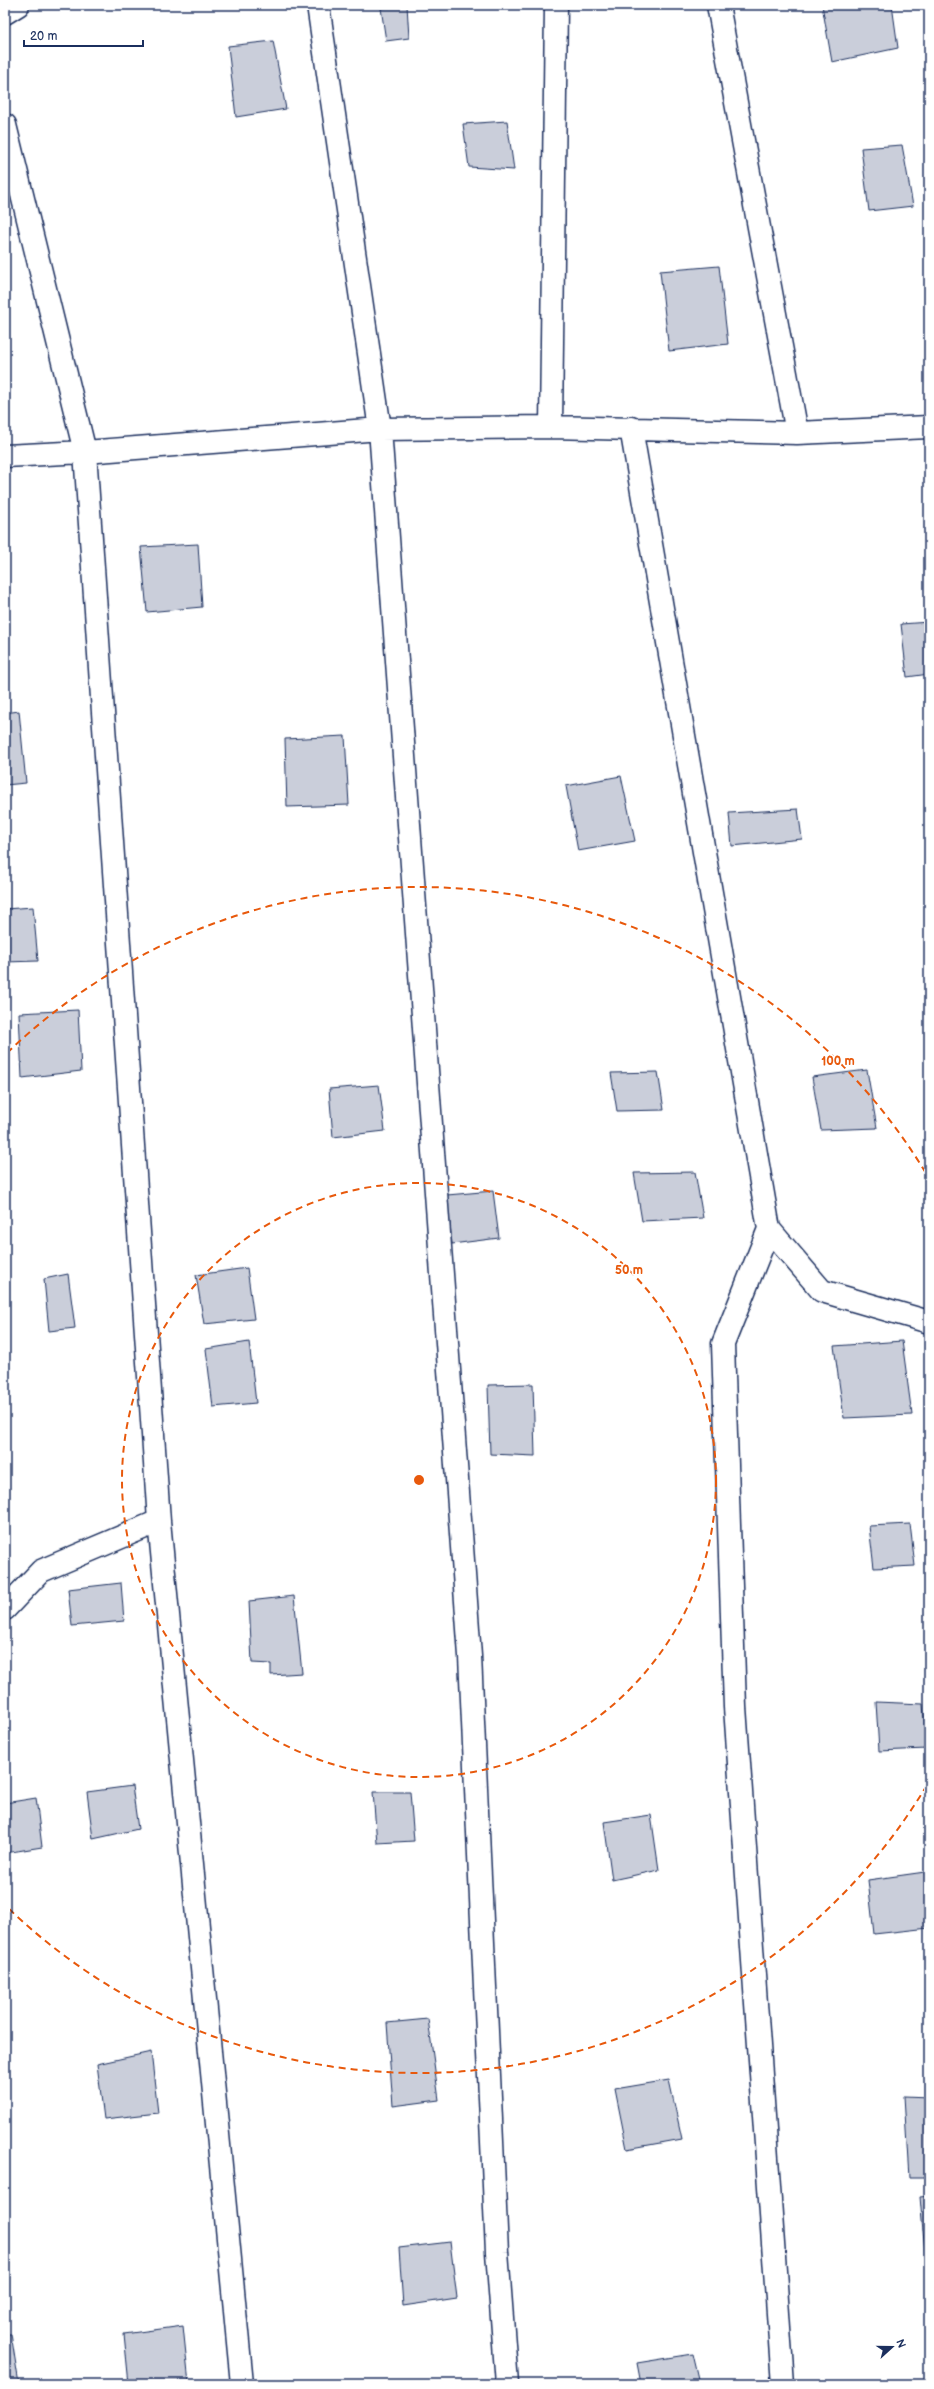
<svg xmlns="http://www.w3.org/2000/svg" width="934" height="2389" font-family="'Balsamiq Sans',sans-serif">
	<rect width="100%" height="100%" fill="#fff"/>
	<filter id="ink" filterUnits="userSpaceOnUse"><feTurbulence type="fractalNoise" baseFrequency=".025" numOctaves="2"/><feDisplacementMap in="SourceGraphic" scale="8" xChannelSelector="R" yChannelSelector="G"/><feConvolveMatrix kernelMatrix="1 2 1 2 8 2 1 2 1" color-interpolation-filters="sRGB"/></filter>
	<g filter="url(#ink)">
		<!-- building -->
		<path fill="#caceda" stroke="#1b2f5e" d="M407 5 409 38 386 41 381 8Z
			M822 5H892L898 48 832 62Z
			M273 41 286 109 236 117 228 46Z
			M507 121 514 170 469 167 463 124Z
			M902 145 913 206 869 211 861 148Z
			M719 266 728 344 669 351 660 271Z
			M198 544 202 607 147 612 141 547Z
			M929 622V674L907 677 901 624Z
			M19 711 26 783 5 785V713Z
			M345 736 349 805 287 807 285 739Z
			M621 776 635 841 578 851 566 786Z
			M798 809 802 839 732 846 729 813Z
			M33 907 38 961 5 962V909Z
			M78 1010 81 1071 22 1078 19 1013Z
			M867 1070 877 1128 821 1130 812 1077Z
			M658 1072 664 1110 617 1111 611 1073Z
			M379 1085 385 1131 333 1137 329 1089Z
			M695 1172 703 1218 642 1221 634 1173Z
			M493 1191 499 1238 452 1244 447 1195Z
			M247 1268 254 1319 204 1324 196 1275Z
			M68 1274 75 1328 49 1331 44 1279Z
			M902 1341 912 1415 844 1418 834 1346Z
			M249 1342 256 1403 213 1407 206 1349Z
			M533 1384 535 1456 490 1454 488 1385Z
			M910 1524 915 1566 874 1568 869 1526Z
			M121 1583 124 1621 72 1626 68 1589Z
			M294 1596 302 1673 271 1675V1664L252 1663 249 1601Z
			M876 1702 923 1704 927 1749 879 1751Z
			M132 1786 138 1829 93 1839 87 1792Z
			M373 1792H410L414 1841 377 1843Z
			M36 1798 42 1847 5 1853V1803Z
			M651 1815 659 1870 612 1880 604 1822Z
			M925 1872 929 1899V1928L874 1934 868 1880Z
			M428 2019 439 2100 393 2106 387 2023Z
			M151 2052 158 2113 104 2119 97 2064Z
			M669 2080 682 2139 627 2149 615 2089Z
			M904 2096 929 2097V2178H909Z
			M929 2196V2265H926L920 2197Z
			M450 2242 457 2298 403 2306 399 2248Z
			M183 2326 189 2384H129L124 2334Z
			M5 2334H11L19 2384H5Z
			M693 2354 700 2384H641L637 2363Z"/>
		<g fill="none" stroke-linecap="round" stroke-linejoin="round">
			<!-- minor casing -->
			<g stroke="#1b2f5e" stroke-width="25">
				<path id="minor" d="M318 5 380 429 470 1656 497 2252 507 2384
					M718 5 797 433
					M5 13 18 5
					M5 125 85 452 159 1521 242 2384
					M551 427 556 5
					M631 428 769 1229 723 1344 735 1707 783 2384
					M5 456 85 452 380 429 551 427 797 433 929 427
					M769 1229 822 1291 929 1322
					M5 1609 41 1571 159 1521"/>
			</g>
			<!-- minor -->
			<use href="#minor" stroke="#fff" stroke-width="22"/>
		</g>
	</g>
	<!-- distance rings -->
	<g fill="none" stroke="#e8590c" stroke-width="2" stroke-dasharray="7 5">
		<circle cx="419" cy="1480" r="297"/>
		<path d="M927 1785A593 593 0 0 1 7 1907M7 1053A593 593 0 0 1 927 1175"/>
	</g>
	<circle cx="419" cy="1480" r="6" fill="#e8590c" stroke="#fff" stroke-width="2"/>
	<g font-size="12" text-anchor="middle" font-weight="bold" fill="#e8590c" stroke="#fff" stroke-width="3.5" stroke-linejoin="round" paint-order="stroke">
		<text x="838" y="1065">100 m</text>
		<text x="629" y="1274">50 m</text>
	</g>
	<!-- margin -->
	<rect width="934" height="2389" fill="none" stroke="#fff" stroke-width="20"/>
	<rect x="10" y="10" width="914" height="2369" fill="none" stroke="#1b2f5e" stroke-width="1.5" filter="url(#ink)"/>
	<!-- north arrow -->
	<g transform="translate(892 2347) rotate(69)" stroke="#ffffff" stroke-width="3" paint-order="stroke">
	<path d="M0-3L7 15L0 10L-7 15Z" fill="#1b2f5e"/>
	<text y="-6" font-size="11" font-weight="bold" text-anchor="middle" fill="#1b2f5e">N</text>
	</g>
	<!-- scale -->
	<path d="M24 40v6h119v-6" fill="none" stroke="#1b2f5e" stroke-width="2"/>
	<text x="30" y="40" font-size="12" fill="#1b2f5e" stroke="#ffffff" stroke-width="3" paint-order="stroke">20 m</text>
</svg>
